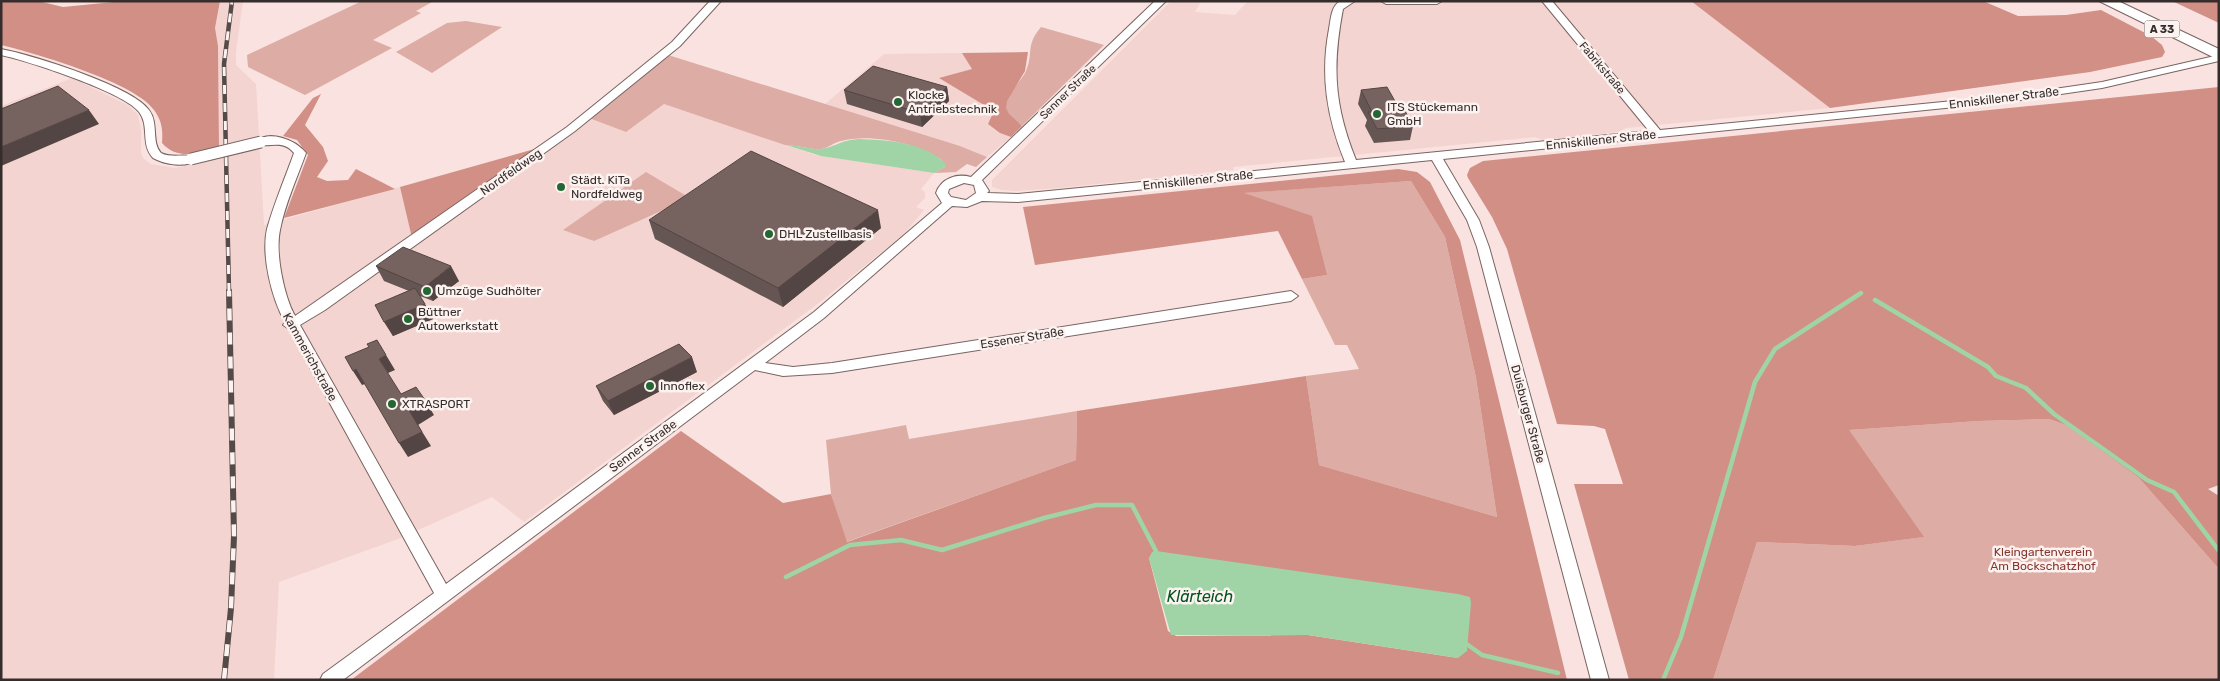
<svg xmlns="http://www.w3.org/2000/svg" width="2220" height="681" font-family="Rubik,sans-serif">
	<rect width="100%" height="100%" fill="#f9e2df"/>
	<!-- built -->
	<path fill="#f3d4d0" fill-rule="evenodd" d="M220 1H243L236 52V65L256 84 264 225 400 187 412 238 478 200 589 118 626 132 664 104 815 155 934 173 921 189 925 192V198L916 207 924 210 904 234 820 302 524 522 492 497 398 539 279 582 274 680H1V106L72 78 128 105 138 115 141 130V152L143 158 151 164 175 168 219 159 218 46 215 28ZM646 172 594 241 564 230 606 202Z
		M1171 1H1201L1195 12 1235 15 1248 1H1691L1830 108 1626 128 1618 132 1543 140 1535 137 1233 167 1234 170 1059 188 1017 191 1002 190 992 187V180Z
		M962 53 972 69 940 78 994 111 1000 133 1011 137 987 157 960 146 825 104 884 54Z"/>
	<!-- green -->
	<path fill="#dcaca5" d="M362 1H442L432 2 416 11 421 13 373 40 392 48 305 95 248 67 247 55Z
		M466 21 502 27 432 73 396 52 447 23Z
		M1041 27 1104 45 1022 126C1017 122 1008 116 1006 109 1003 97 1021 82 1026 71 1034 52 1025 46 1041 27Z
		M668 55 960 146 987 157 976 167 967 164 956 172 934 173 945 167 942 160C918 143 870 133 841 141 834 142 827 149 820 149 813 150 795 145 785 145L664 104 626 132 589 118Z
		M646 172 690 198 594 241 563 230Z
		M1411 181 1445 237 1476 378 1497 517 1319 465 1306 376 1359 369 1347 345H1335L1302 279 1327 275 1242 193Z
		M1077 411 1076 460 846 542 831 494 826 440 906 425 909 439Z
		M2049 419 2066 425 2139 478 2219 569V680H1713L1757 542 1855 546 1923 537 1848 430 1979 421Z"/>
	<!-- forest -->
	<path fill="#d18f86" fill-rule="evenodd" d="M1 1H38L63 7 124 1H220L215 28 218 46 219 148C199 153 178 161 162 143 163 130 162 121 154 110 136 83 35 53 1 45Z
		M1691 1H1983L2018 16 2066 15 2101 10 2151 36 2162 45 2165 52 2162 57 2090 72 1830 108Z
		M2172 1H2219V23Z
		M1028 52 1025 71 1007 101 1006 108 1009 114 1022 126 1011 137 1000 133 988 124 994 111 939 78 972 69 962 53Z
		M2219 87V485L2208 489 2219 496V569L2139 478 2066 425 2049 419 1979 421 1849 430 1924 537 1855 546 1757 542 1713 680H1629L1574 484H1623L1605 429 1594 426 1557 424 1507 249 1492 217 1468 178 1467 175 1470 168 1483 161Z
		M321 94 305 125 323 147 328 161 317 177 327 181 348 180 356 169 395 189 284 218 308 155 297 140 283 136 313 98Z
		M545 146 412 238 400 187Z
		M1398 169 1417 172 1430 182 1460 240 1567 680H351L681 431 783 503 831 494 847 542 1076 460 1077 411 1306 376 1319 465 1497 517 1476 378 1445 237 1411 181 1244 193 1312 216 1327 275 1302 279 1278 231 1035 265 1023 207ZM1149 558 1458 658 1308 635 1176 636 1168 631Z"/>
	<!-- water -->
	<path fill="#a0d3a6" d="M859 139C887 140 925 142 946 164L945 167 934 173 821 156 786 145C795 145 814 150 821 149 835 147 841 140 859 139Z
		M1156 551 1458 594 1470 597 1471 603 1467 651 1458 658 1308 635H1171L1149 558 1152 552Z"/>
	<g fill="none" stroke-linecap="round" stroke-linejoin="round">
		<!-- stream -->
		<path stroke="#a0d3a6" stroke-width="4.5" d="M1875 300 1988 367 1996 376 2026 388 2054 414 2147 480 2174 492 2219 551
			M786 577 850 545 901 540 942 550 1044 518 1096 505H1132L1156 551
			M1468 645 1482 655 1558 673
			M1663 680 1681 637 1755 382 1775 349 1861 293"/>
		<!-- minor casing -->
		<g stroke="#786461" stroke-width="2">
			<path id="minor" d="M710 1H721L680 46 575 131 325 310 300 325 446 584 814 312 942 203 936 193C941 178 957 173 971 177L1155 1H1166L982 180 989 191 987 193 1018 194 1345 162C1327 118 1320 76 1329 29 1331 18 1331 7 1340 1H1355L1343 9C1332 66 1334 106 1356 160L1649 131 1542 1H1552L1660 130 2014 95 2102 82 2219 55V61L2102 88 2014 101 1443 159 1479 220 1489 247 1609 680H1591L1477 247 1467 220 1432 160 1018 202 982 201 967 207 952 206 824 318 765 363 793 367 832 363 1291 291 1298 296 1291 301 832 373 783 376 755 370 343 680H320L323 674 434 593 289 329 283 325 285 322C272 299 261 256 267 229 274 204 285 178 294 153 281 137 266 151 255 142 269 129 296 140 306 153 297 178 285 204 280 230 275 253 284 296 295 316L567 127 672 42ZM964 183 974 185 976 193 966 200 951 197 948 193 949 189Z
				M1381 1H1442L1437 4H1386Z
				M1 49C32 55 132 86 149 110 159 123 151 142 161 153 172 159 189 152 197 159 187 169 164 164 153 158 140 144 150 126 139 112 124 92 28 61 1 55Z"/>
		</g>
		<!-- highway casing -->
		<g stroke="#786461" stroke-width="2">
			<path id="highway" d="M2099 1H2118L2219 49V60Z"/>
		</g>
		<!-- minor -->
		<use href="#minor" fill="#fff" fill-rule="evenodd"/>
		<!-- highway -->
		<use href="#highway" fill="#fff" fill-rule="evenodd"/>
		<!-- rail-far1 casing -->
		<g stroke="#544a47" stroke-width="4.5">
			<path id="rail-far1" d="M229 292 224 64 232 1"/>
		</g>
		<!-- rail casing -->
		<g stroke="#544a47" stroke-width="6">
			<path id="rail" d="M224 680 231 608 234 536 229 291"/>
		</g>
		<!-- rail-far1 -->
		<use href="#rail-far1" stroke="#fcf3f1" stroke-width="3" stroke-dasharray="9" stroke-linecap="butt"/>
		<!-- rail -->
		<use href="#rail" stroke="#fcf3f1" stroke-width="4.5" stroke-dasharray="12" stroke-linecap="butt"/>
		<!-- minor-bridge casing -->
		<g stroke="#786461" stroke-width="13" stroke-linecap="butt">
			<path id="minor-bridge" d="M191 159 261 142"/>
		</g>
		<!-- minor-bridge -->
		<use href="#minor-bridge" stroke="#fff" stroke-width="11"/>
	</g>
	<!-- wall -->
	<path fill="#655553" d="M947 87 949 101 922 127 847 104 844 90Z
		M1361 90 1400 110 1413 126 1410 140 1374 143 1365 126 1367 120 1358 104Z
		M649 220 881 228 783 307 655 239Z
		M376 266 459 281 433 301 420 296 433 319 393 336 375 305 409 291 384 281Z
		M697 372 614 415 603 401 596 386Z"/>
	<!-- shaded-wall -->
	<path fill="#534543" d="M947 87 949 101 922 127 920 113Z
		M89 110 99 124 1 166V147Z
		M878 210 881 228 783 307 778 288Z
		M451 266 459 281 433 301 425 287Z
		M425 304 433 319 393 336 384 322Z
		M386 355 395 370 388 373 379 359Z
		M692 357 697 372 614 415 608 401Z
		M356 369 365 384 362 385 353 371Z
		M425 400 434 415 418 425 431 446 408 457 399 443 409 410Z"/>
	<!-- building -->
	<path fill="#766360" stroke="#534543" d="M873 66 947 87 920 113 844 90Z
		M58 86 89 110 1 147V109Z
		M1387 87 1400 110 1404 109 1413 126 1377 129 1368 112H1372L1361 90Z
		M751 151 878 210 778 288 649 220Z
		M403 247 451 266 425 287 376 266Z
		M415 288 425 304 384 322 375 305Z
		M377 340 386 355 379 359 401 394 416 387 425 400 409 410 422 432 399 443 356 369 353 371 345 357 369 347 367 344Z
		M679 344 692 357 608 401 596 386Z"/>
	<!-- markers -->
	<g fill="#236732" stroke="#fcf3f1" stroke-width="2">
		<circle cx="898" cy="102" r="5"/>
		<circle cx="1377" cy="114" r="5"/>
		<circle cx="561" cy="187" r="5"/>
		<circle cx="769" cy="234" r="5"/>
		<circle cx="427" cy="291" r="5"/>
		<circle cx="408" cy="319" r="5"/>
		<circle cx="650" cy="386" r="5"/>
		<circle cx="392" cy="404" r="5"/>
	</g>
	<g text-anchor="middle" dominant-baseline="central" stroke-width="5" stroke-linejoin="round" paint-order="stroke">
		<!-- shield labels -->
		<rect fill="#fcf3f1" stroke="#716866" stroke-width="1" x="2144.5" y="20.5" width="35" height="17" rx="4"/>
		<g font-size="11" font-weight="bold" fill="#352d2b">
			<text x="2162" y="29">A 33</text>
		</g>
		<!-- far-street labels -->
		<g font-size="11" fill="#352d2b" stroke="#fcf3f1">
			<text transform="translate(1602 68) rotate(50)">Fabrikstraße</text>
			<text transform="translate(1068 92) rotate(-44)">Senner Straße</text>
		</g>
		<!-- poi labels -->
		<g font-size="12" fill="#352d2b" stroke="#fcf3f1" text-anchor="start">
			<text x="908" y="95">Klocke<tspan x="908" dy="14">Antriebstechnik</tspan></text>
			<text x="1387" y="107">ITS Stückemann<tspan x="1387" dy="14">GmbH</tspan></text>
			<text x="571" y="180">Städt. KiTa<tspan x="571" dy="14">Nordfeldweg</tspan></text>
			<text x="779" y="234">DHL Zustellbasis</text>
			<text x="437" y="291">Umzüge Sudhölter</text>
			<text x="418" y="312">Büttner<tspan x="418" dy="14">Autowerkstatt</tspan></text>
			<text x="660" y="386">Innoflex</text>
			<text x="402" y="404">XTRASPORT</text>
		</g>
		<!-- street labels -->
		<g font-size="12" fill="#352d2b" stroke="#fcf3f1">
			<text transform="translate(2004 98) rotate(-7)">Enniskillener Straße</text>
			<text transform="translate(1601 140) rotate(-6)">Enniskillener Straße</text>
			<text transform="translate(511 172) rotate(-35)">Nordfeldweg</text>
			<text transform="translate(1198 180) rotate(-6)">Enniskillener Straße</text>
			<text transform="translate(1022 338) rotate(-9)">Essener Straße</text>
			<text transform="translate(310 357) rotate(61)">Kammerichstraße</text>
			<text transform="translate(1528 414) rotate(75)">Duisburger Straße</text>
			<text transform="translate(643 446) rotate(-36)">Senner Straße</text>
		</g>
		<!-- park labels -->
		<g font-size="12" fill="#86362f" stroke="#fcf3f1">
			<text x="2043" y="552">Kleingartenverein<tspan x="2043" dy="14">Am Bockschatzhof</tspan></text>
		</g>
		<!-- near-water labels -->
		<g font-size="16" font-style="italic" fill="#02541e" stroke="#fcf3f1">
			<text x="1200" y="596">Klärteich</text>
		</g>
	</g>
	<!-- border -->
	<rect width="2220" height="681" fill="none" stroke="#352d2b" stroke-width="5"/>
</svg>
